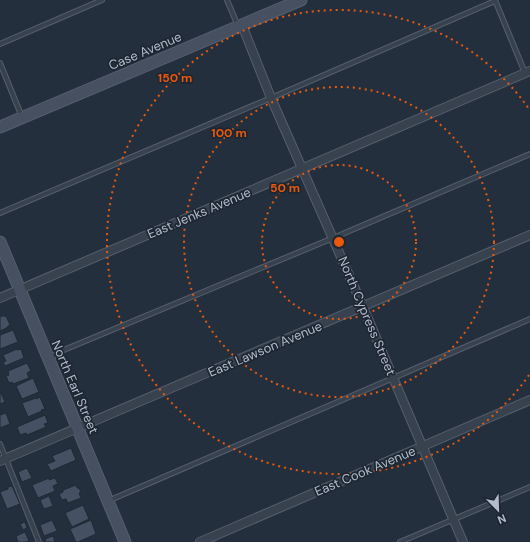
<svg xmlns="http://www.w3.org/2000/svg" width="530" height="542" font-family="'DM Sans',sans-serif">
	<rect width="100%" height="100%" fill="#242f3e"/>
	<!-- building -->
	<path fill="#455162" stroke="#1f2835" d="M2 316H6L10 325 7 327V328L0 331V317Z
		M13 330 18 342 0 349V335Z
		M17 349V350L21 349 24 358 5 366 3 362 6 361 3 355Z
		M27 363 31 371 27 373 29 378 13 384 12 382 9 383 6 376 9 375 8 371Z
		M33 378 39 392 22 399 16 386Z
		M1 393 5 402 0 404V394Z
		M40 397 45 409 41 410 42 411 28 417 22 403 36 398 37 399Z
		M6 413 10 424 0 428V415Z
		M45 415 48 423 44 424 46 427 27 435 26 433 20 435 17 427Z
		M71 448 76 460 51 471 47 464 55 461 52 456Z
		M27 468 32 478 22 482 18 472Z
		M49 478V480L55 478 58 484 53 486 55 491 38 498 32 485Z
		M76 485 77 488H79L81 492 79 493 81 498 68 503 66 499 62 500 59 494 63 492V490Z
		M12 486 20 504 7 509 0 492 8 489V487Z
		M49 496 53 506 44 509 40 500Z
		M83 505 89 519 72 527 65 513Z
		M52 520 57 531 44 536 40 525Z
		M91 520 96 534 78 542H76L70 529Z
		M25 522 27 528 23 530 20 524Z
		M25 532 29 541 26 542H18L16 536Z
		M53 536 55 542H46L45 539Z"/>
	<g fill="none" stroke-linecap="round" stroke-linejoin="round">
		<!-- lane casing -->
		<g stroke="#565f6c" stroke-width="6">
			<path id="lane" d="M227 0 238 26
				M495 0 525 73
				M0 44 102 0
				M0 63 22 117
				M0 213 271 98 495 1
				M49 359 59 352 333 238 530 154
				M0 444 39 542
				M108 501 530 319
				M400 542 530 487"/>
		</g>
		<!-- street casing -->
		<g stroke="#565f6c" stroke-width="10">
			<path id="street" d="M242 25 271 98 363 307 463 542
				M0 298 530 71
				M0 461 530 235
				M200 542 530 400"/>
		</g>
		<!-- secondary casing -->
		<g stroke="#565f6c" stroke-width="13">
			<path id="secondary" d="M0 127 301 0
				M0 242 125 542"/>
		</g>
		<!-- lane -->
		<use href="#lane" stroke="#38414e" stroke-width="4"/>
		<!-- street -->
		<use href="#street" stroke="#38414e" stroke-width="8"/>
		<!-- secondary -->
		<use href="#secondary" stroke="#465061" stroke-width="11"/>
	</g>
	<!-- distance rings -->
	<g fill="none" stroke="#e8590c" stroke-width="2" stroke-dasharray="2 4">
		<circle cx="339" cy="242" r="77"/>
		<circle cx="339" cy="242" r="155"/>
		<path d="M529 375A232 232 0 1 1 529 109"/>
	</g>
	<g text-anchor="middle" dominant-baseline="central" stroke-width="3.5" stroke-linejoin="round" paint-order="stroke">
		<!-- street labels -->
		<g font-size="13" fill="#b4bcc9" stroke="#1d2633">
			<text transform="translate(145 51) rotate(-23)">Case Avenue</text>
			<text transform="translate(199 213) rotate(-23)">East Jenks Avenue</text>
			<text transform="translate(367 316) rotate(67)">North Cypress Street</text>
			<text transform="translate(265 349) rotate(-23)">East Lawson Avenue</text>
			<text transform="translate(75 387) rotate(67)">North Earl Street</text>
			<text transform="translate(365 471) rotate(-23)">East Cook Avenue</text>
		</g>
	</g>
	<circle cx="339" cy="242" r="6" fill="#e8590c" stroke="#1d2633" stroke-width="2"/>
	<g font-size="12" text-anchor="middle" font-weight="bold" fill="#e8590c" stroke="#1d2633" stroke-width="3.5" stroke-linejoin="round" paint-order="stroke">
		<text x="175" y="82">150 m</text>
		<text x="229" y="137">100 m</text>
		<text x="285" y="192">50 m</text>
	</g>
	<!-- north arrow -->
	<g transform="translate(498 510) rotate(157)" stroke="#1d2633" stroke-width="3" paint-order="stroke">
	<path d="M0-3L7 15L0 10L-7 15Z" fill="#b4bcc9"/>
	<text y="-6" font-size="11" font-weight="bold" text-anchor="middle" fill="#b4bcc9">N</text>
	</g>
</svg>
